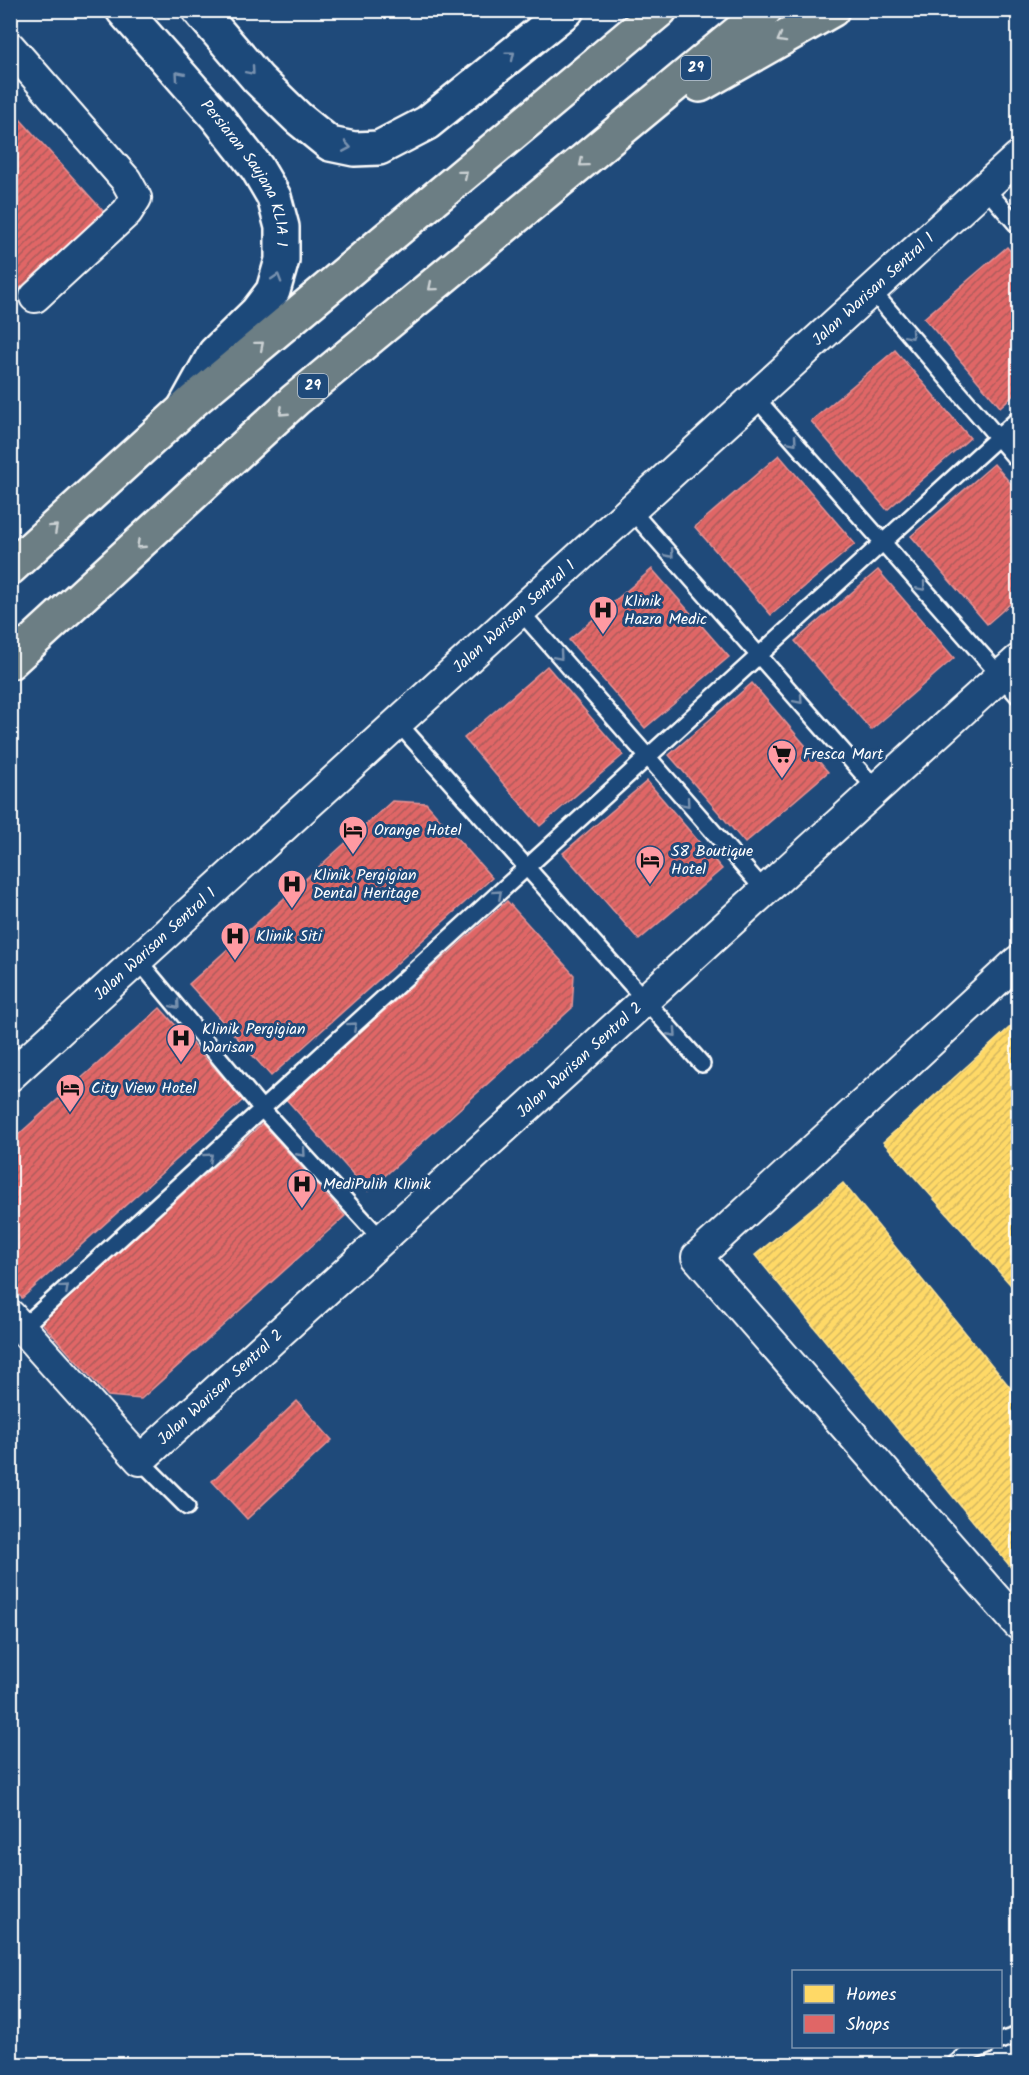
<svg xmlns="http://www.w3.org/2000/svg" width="1029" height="2075" font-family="Kalam,sans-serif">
	<defs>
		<pattern id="homes-hatch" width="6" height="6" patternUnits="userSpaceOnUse" patternTransform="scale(1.5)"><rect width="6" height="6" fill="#ffd966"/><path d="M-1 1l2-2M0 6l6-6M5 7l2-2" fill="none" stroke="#d2b660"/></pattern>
		<pattern id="shops-hatch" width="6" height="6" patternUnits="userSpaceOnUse" patternTransform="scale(1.5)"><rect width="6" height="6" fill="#e06666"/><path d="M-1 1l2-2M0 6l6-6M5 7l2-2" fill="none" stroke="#ac5d5d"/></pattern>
	</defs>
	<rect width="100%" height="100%" fill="#1f4a7a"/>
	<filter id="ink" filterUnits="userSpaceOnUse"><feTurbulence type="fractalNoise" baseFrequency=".0167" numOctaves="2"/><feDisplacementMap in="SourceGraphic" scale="12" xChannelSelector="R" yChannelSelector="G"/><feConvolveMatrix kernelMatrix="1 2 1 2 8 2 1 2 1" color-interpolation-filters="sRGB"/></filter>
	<g filter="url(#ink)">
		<!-- homes -->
		<path fill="url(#homes-hatch)" stroke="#ffe494" stroke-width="1.5" d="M1018 1020V1293L883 1142Z
			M843 1183 1018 1397V1566L1013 1570 755 1255Z"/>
		<!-- shops -->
		<path fill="url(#shops-hatch)" stroke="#e99494" stroke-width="1.5" d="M10 108 104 212 19 289 10 280Z
			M1007 247 1018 260V391L1000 407 924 318Z
			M895 350 970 438 887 510 811 421Z
			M779 455 855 544 771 615 695 527Z
			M994 464 1018 492V597L987 624 911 536Z
			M652 569 729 657 645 728 569 640Z
			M878 570 954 658 871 730 795 641Z
			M547 666 623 755 540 826 464 738Z
			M752 683 828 772 745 843 669 755Z
			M647 781 722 869 639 940 563 853Z
			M392 801 426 803 492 878 271 1076 189 984Z
			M507 901 574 975 572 1008 368 1191 286 1099Z
			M160 1008 243 1100 22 1298 10 1286V1142Z
			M262 1124 345 1216 141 1399 108 1396 41 1322Z
			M297 1401 332 1440 247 1519 212 1481Z"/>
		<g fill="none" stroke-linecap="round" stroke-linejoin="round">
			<!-- service casing -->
			<g stroke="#fff" stroke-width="20">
				<path id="service" d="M985 188 1018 226
					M872 291 1018 461
					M755 397 1018 696
					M631 510 877 790
					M520 611 765 891
					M398 723 702 1064
					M138 960 262 1109 382 1240
					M22 1328 1018 419
					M140 1460 187 1507
					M1000 2041 1018 2035
					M955 2064 968 2054 987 2046"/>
			</g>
			<!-- minor casing -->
			<g stroke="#fff" stroke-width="34">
				<g id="minor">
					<path d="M10 47 126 180 136 198 127 212 35 297"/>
					<path d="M1018 961 697 1257 1018 1624"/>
					<path id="s1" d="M10 1076 1018 157"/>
					<path id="s2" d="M10 1315 140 1460 1018 660"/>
				</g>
			</g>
			<!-- tertiary casing -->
			<g stroke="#fff" stroke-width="38">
				<g id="tertiary">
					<path id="s3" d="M123 10 217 117 257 168 274 197 282 227V260L273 291 257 312 215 353 185 407"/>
					<path d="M199 10 258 79 298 118 330 144 354 149 379 148 427 123 567 10"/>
				</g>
			</g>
			<!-- trunk casing -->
			<g stroke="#fff" stroke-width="38">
				<path id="trunk" d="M700 85 832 10
					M10 568 193 401 660 10
					M10 662 295 400 765 10"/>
			</g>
			<!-- service -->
			<use href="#service" stroke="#1f4a7a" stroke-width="15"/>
			<!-- minor -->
			<use href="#minor" stroke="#1f4a7a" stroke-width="30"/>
			<!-- tertiary -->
			<use href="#tertiary" stroke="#1f4a7a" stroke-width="33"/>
			<!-- trunk -->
			<use href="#trunk" stroke="#6c7e84" stroke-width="33"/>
		</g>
		<!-- one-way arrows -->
		<defs><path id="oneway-chevron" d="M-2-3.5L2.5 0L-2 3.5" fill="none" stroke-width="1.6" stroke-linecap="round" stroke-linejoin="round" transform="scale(1.5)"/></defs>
		<g stroke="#ccd2d4">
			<use href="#oneway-chevron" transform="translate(781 39) rotate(151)"/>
			<use href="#oneway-chevron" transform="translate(583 163) rotate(140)"/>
			<use href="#oneway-chevron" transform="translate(464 174) rotate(-40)"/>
			<use href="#oneway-chevron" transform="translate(432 287) rotate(140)"/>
			<use href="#oneway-chevron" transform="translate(260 345) rotate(-40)"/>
			<use href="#oneway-chevron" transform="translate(283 412) rotate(137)"/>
			<use href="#oneway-chevron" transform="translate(54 528) rotate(-42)"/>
			<use href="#oneway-chevron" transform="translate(140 545) rotate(137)"/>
		</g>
		<g stroke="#7992af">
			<use href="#oneway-chevron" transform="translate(511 55) rotate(-39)"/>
			<use href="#oneway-chevron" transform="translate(251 71) rotate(49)"/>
			<use href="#oneway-chevron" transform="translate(179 75) rotate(-131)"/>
			<use href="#oneway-chevron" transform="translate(347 147) rotate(10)"/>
			<use href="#oneway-chevron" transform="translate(277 278) rotate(-73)"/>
			<use href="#oneway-chevron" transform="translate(910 335) rotate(49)"/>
			<use href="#oneway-chevron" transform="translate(793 441) rotate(49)"/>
			<use href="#oneway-chevron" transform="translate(670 554) rotate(49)"/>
			<use href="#oneway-chevron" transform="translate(922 587) rotate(49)"/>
			<use href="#oneway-chevron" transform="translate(559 656) rotate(49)"/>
			<use href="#oneway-chevron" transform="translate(799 700) rotate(49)"/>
			<use href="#oneway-chevron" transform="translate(686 803) rotate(49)"/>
			<use href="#oneway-chevron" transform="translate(498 894) rotate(-42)"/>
			<use href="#oneway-chevron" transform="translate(176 1005) rotate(50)"/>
			<use href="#oneway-chevron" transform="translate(353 1026) rotate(-42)"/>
			<use href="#oneway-chevron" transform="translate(673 1033) rotate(48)"/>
			<use href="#oneway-chevron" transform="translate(302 1153) rotate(48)"/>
			<use href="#oneway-chevron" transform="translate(209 1157) rotate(-42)"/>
			<use href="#oneway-chevron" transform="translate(65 1288) rotate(-42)"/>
		</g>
	</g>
	<!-- icons -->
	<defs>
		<g id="hospital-pin" transform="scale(1.5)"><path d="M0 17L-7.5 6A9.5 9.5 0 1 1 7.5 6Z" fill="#ff9aa2" stroke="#1f4a7a"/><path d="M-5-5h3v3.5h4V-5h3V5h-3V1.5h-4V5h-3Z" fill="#111"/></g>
		<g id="supermarket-pin" transform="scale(1.5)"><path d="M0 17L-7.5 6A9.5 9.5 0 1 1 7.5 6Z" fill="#ff9aa2" stroke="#1f4a7a"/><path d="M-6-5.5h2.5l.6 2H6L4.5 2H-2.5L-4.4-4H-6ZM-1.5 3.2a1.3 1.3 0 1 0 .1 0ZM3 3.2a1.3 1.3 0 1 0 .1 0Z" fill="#111"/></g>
		<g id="hotel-pin" transform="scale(1.5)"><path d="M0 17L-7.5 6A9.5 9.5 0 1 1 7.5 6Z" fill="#ff9aa2" stroke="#1f4a7a"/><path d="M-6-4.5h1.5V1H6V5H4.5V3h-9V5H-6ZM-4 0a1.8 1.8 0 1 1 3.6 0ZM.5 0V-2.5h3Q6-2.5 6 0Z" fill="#111"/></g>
	</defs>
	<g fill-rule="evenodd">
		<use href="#hospital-pin" x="603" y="610"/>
		<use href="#supermarket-pin" x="782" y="754"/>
		<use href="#hotel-pin" x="353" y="830"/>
		<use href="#hotel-pin" x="650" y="860"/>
		<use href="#hospital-pin" x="292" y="884"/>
		<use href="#hospital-pin" x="235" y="936"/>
		<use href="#hospital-pin" x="181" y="1038"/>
		<use href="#hotel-pin" x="70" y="1088"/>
		<use href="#hospital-pin" x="302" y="1184"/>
	</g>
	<g text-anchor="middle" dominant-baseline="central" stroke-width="6" stroke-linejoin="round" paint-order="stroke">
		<!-- shield labels -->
		<g fill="#1f4a7a" stroke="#bcc9d7" stroke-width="1.5">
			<rect x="681" y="56" width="30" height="24" rx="4.5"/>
			<rect x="298" y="374" width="30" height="24" rx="4.5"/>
		</g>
		<g font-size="15" font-weight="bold" fill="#fff">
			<text x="696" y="68">29</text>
			<text x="313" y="386">29</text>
		</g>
		<!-- street labels -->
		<g font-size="16" fill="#fff" stroke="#1f4a7a">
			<text stroke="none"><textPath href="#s3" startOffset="207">Persiaran Saujana KLIA 1</textPath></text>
			<text stroke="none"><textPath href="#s1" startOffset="1168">Jalan Warisan Sentral 1</textPath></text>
			<text stroke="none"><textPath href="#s1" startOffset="682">Jalan Warisan Sentral 1</textPath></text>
			<text stroke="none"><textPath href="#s1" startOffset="196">Jalan Warisan Sentral 1</textPath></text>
			<text stroke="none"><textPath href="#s2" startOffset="789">Jalan Warisan Sentral 2</textPath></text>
			<text stroke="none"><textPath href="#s2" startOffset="303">Jalan Warisan Sentral 2</textPath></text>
		</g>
		<!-- poi labels -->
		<g font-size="16" fill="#fff" stroke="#1f4a7a" text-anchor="start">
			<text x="624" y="601">Klinik<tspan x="624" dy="18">Hazra Medic</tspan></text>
			<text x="803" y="754">Fresca Mart</text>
			<text x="374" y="830">Orange Hotel</text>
			<text x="671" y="851">S8 Boutique<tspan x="671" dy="18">Hotel</tspan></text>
			<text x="313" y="875">Klinik Pergigian<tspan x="313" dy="18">Dental Heritage</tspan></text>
			<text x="256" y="936">Klinik Siti</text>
			<text x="202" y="1029">Klinik Pergigian<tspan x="202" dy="18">Warisan</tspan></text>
			<text x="91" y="1088">City View Hotel</text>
			<text x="323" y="1184">MediPulih Klinik</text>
		</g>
	</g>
	<!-- margin -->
	<rect width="1029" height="2075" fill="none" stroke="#1f4a7a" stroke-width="36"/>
	<rect x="18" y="18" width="993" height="2039" fill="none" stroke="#fff" stroke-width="2" filter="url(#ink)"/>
	<!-- legend -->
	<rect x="792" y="1970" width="210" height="78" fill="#1f4a7a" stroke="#7992af" stroke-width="1.5"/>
	<rect x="804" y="1985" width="30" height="18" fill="#ffd966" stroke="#7992af" stroke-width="1.5"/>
	<text x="846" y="2000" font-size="18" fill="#ffffff">Homes</text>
	<rect x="804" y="2015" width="30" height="18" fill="#e06666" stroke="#7992af" stroke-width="1.5"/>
	<text x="846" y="2030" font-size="18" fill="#ffffff">Shops</text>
</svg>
